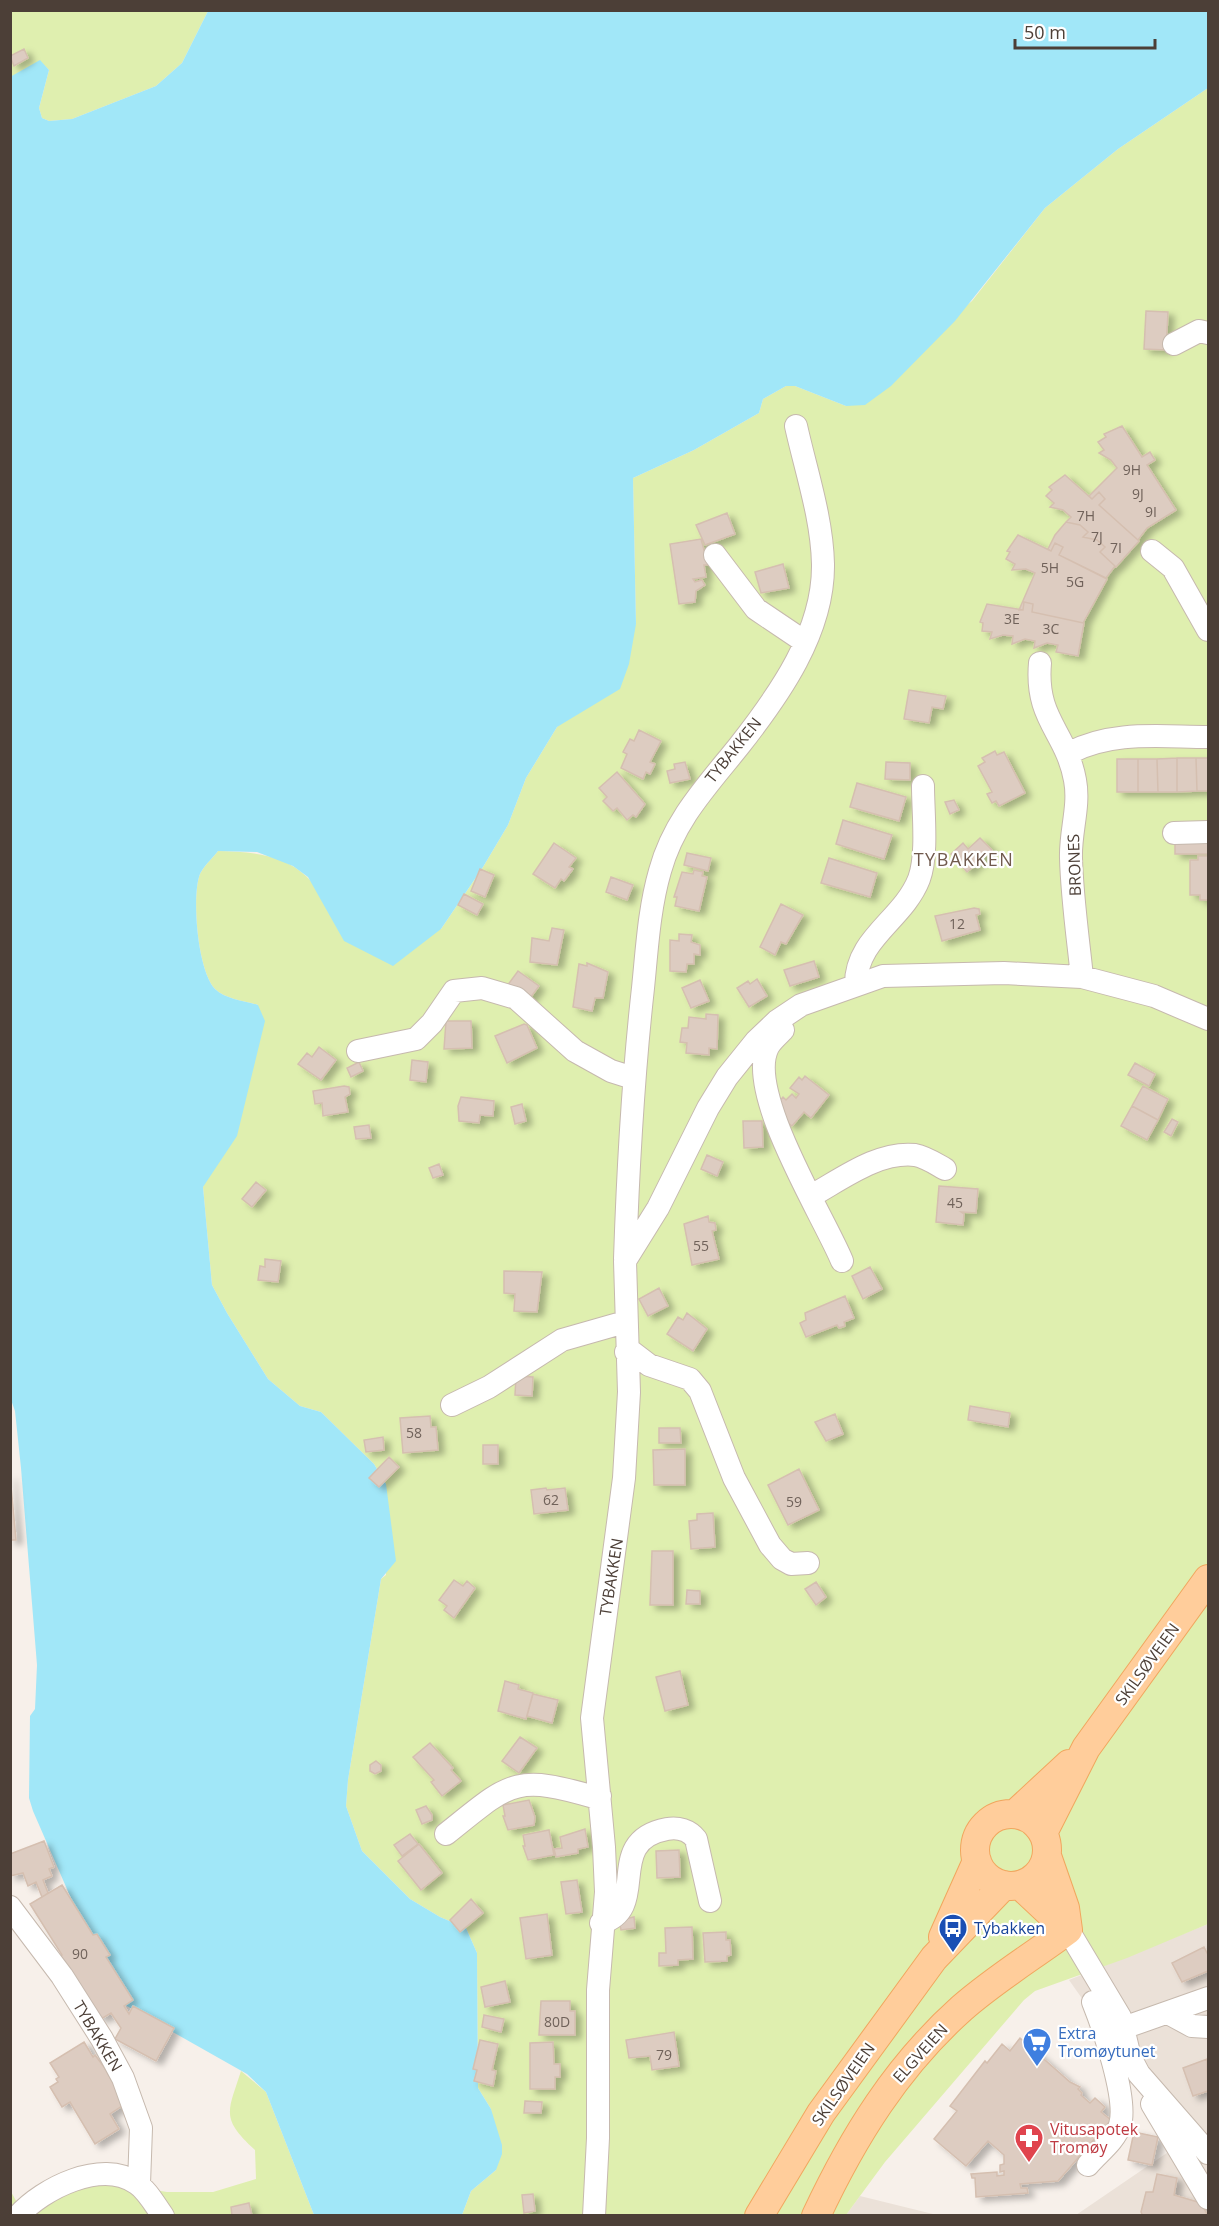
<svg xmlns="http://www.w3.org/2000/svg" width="1219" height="2226" font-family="'Open Sans',sans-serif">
	<defs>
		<filter id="shadow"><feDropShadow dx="6" dy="4" stdDeviation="3" flood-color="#0004"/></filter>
	</defs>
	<rect width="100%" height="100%" fill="#f7f0ea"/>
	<!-- residential -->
	<path fill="#ebe1d8" d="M1208 1924V2215H1076L1183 2142 1069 1980Z
		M860 2196 937 2215H846Z"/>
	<!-- green -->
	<path fill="#dfefaf" d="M11 11H208L182 63 156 86 72 119 49 121 42 118 39 108 49 70 40 61 11 77Z
		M1208 88V1924L1127 1958 1035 1991 1024 2000 885 2162 846 2215H462L471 2191 496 2170 491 2109 478 2088 477 1953 466 1928 440 1917 410 1899 362 1851 346 1806 348 1780 381 1579 386 1575V1484L374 1464 321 1412 300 1406 268 1379 227 1313 212 1285 203 1187 258 1005C245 1001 225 999 215 989 198 971 192 901 199 877 201 868 213 858 218 851 249 852 282 853 306 876 315 884 321 897 327 907L441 929 483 867 508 825 526 778 557 727 636 624 633 478 694 450 759 413 763 399 786 386H795L846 406 972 301 1045 208 1118 149Z
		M241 2071 266 2092 314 2215H11L10 2190 19 2206 98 2181 167 2192H213L256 2179 255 2150C220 2118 228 2112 241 2071Z"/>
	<!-- water -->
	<path fill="#a1e7f8" d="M208 11H1208V88L1118 149 1045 208 955 321 891 386 865 405 846 406 795 386H786L763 399 759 413 694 450 633 478 636 624 629 664 620 689 557 727 526 778 508 825 483 867 441 929 393 966 344 941 308 877 293 866 257 852 218 851C213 858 201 868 199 877 192 901 198 971 215 989 225 999 245 1001 258 1005L265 1021 237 1136 203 1187 212 1285 227 1313 268 1379 300 1406 321 1412 374 1464 386 1484 396 1561 381 1579 348 1780 346 1806 362 1851 410 1899 440 1917 466 1928 477 1953 478 2088 491 2109 502 2145V2154L496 2170 471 2191 462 2215H314L266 2092 247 2074 125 2005 77 1912 33 1811 29 1798 30 1716 35 1709 37 1665 21 1468 15 1411 10 1397V77L40 60 49 70 39 108 42 118 49 121 72 119 156 86 182 63Z"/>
	<!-- building -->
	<path fill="#ddccc1" stroke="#d5bfb0" stroke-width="1.5" filter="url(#shadow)" d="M24 49 28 58 14 66 10 56Z
		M1146 311 1168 312 1166 350 1144 349Z
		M1122 426 1142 457 1150 452 1155 460 1147 465 1176 510 1147 528 1138 540 1099 505 1105 499 1099 492 1092 499 1089 496 1117 468 1111 460 1099 453 1104 450 1098 442 1106 437 1104 434Z
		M1065 475 1092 499 1099 492 1105 499 1099 505 1139 541 1116 567 1100 552 1105 547 1097 540 1083 537 1088 532 1080 525 1066 522 1071 517 1063 510 1050 507 1054 503 1046 496 1052 490 1049 487Z
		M727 513 735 534 705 545 696 525Z
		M1066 522 1080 525 1088 532 1083 537 1097 540 1105 547 1100 552 1115 566 1106 578 1059 555 1063 547 1055 543 1051 551 1048 549 1055 535Z
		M1018 535 1051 551 1055 543 1063 547 1059 555 1107 579 1083 623 1032 612 1033 604 1024 602 1023 610H1019L1035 573 1026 569 1012 570 1015 564 1006 559 1010 552 1007 551Z
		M701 539 708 565H704L706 577 693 579 695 582 702 580 705 585 696 591 695 602 679 604 670 544Z
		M783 564 789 588 761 593 755 572Z
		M1024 602 1033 604 1032 612 1084 623 1078 656 1056 652 1058 645 1047 643 1034 648 1035 641 1025 639 1012 644 1013 636 1003 635 990 639 992 632 982 631 983 623 980 622 987 604 1023 610Z
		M909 690 946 696 943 709 932 707 929 723 904 719Z
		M639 730 661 741 650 762 655 764 650 774 646 772 643 779 621 768 627 754 623 752 630 739 634 741Z
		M995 751 997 755 1004 752 1025 793 999 806 996 801 992 803 987 794 992 792 978 766 985 762 982 758Z
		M1177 758V792H1158L1157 759Z
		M1177 758H1196L1197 791 1177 792Z
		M1196 758H1208V791H1197Z
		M1117 759H1138V792H1117Z
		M1138 759H1157L1158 792H1138Z
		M685 762 690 779 670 783 667 771 675 769 674 764Z
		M886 762 910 763V780L885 779Z
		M617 772 645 804 636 817 633 815 627 820 617 808 613 811 603 801 607 797 599 788Z
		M857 783 906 797 899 821 850 807Z
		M954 800 959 810 950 814 945 802Z
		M843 820 892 835 884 859 836 844Z
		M980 838 992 850 967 872 951 854 963 843 968 849Z
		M1175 839H1208V854H1175Z
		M554 843 576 858 569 867 573 869 564 881 561 879 555 888 533 874Z
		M687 853 711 858 708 871 684 865Z
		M1198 856H1208V900H1200V895H1190V860H1198Z
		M829 858 877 873 870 897 821 883Z
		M480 869 494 875 485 897 471 891Z
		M694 870 703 872 702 876 707 877 699 911 675 906 677 897H674L682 872 693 874Z
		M611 877 633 885 627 900 606 892Z
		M464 894 483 904 477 915 458 905Z
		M781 904 803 915 786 944 781 942 775 955 760 947Z
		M974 908 979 909 980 914 976 915 980 930 942 941 935 916Z
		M552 928 564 930 557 965 530 962 532 938 549 941Z
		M679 934 692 935 691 942 700 945V955L694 954V964H687L686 972 670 971V940L679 941Z
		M814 961 819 977 790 986 784 970Z
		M587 963 608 972 603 998H595L592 1011 573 1007 579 964 587 966Z
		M518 971 539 986 528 1001 507 986Z
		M757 979 767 996 749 1007 737 988 748 981 750 984Z
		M700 980 709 1001 691 1008 682 988Z
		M706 1014 718 1015 717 1049 709 1048V1055L686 1053 687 1043 680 1042 682 1028H688L689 1017 706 1019Z
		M446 1021H471L472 1048 444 1049Z
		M524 1024 527 1025 537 1048 507 1063 495 1036Z
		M319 1047 336 1060 321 1080 298 1064 307 1053 312 1057Z
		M412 1060 428 1062 426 1082 410 1080Z
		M359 1062 363 1071 351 1077 347 1068Z
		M1135 1063 1155 1074 1149 1086 1128 1075Z
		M805 1076 829 1095 811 1118 804 1112 792 1126 776 1113 777 1104 783 1097 786 1100 792 1094 796 1098 799 1094 790 1088 799 1077 802 1080Z
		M344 1086 349 1087 350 1094 345 1097 348 1112 323 1116 322 1103 315 1104 313 1091Z
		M1143 1086 1168 1099 1158 1120 1132 1106Z
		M461 1097 494 1101 493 1116 480 1115 479 1123 459 1121 458 1106Z
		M522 1104 526 1121 515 1124 511 1107Z
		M1132 1106 1158 1120 1147 1140 1121 1126Z
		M1172 1119 1178 1122 1171 1136 1164 1132Z
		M743 1121H762L763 1147 744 1148Z
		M369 1125 371 1138 356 1139 354 1127Z
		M707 1155 723 1162 717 1176 701 1169Z
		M439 1164 443 1175 433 1178 429 1168Z
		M256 1182 266 1190 252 1207 242 1199Z
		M939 1186 978 1189 976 1213 961 1212 964 1214 963 1225 936 1222Z
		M708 1216 709 1222 715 1223 716 1230 712 1231 719 1259 692 1265 684 1224Z
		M265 1259 281 1261 278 1282 258 1280 260 1266 265 1267Z
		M870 1267 882 1289 863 1299 852 1276Z
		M504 1271 542 1272 537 1312 514 1311 515 1294 504 1293Z
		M659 1288 668 1306 648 1316 639 1299Z
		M845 1296 854 1318 844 1322 845 1326 839 1328 837 1325 806 1337 800 1323 806 1320 805 1313Z
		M687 1313 707 1329 693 1351 667 1334 678 1317 683 1320Z
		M516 1376 533 1377 532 1396 515 1395Z
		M970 1406 1010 1413 1008 1427 968 1420Z
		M835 1414 843 1434 826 1441 815 1422Z
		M430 1416 431 1427H436L438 1450 403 1453 400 1418Z
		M659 1428H680L681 1443H659Z
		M383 1437 384 1450 366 1452 364 1440Z
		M483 1445H498V1464H483Z
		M685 1449V1485H654L653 1450Z
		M389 1457 399 1467 379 1487 369 1478Z
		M799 1469 819 1510 788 1525 768 1485Z
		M10 1475 16 1540H10Z
		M546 1488 547 1490 565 1488 568 1510 534 1514 531 1490Z
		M713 1513 715 1547 691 1549 689 1521 697 1520V1514Z
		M652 1551H673V1605H650Z
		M454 1580 463 1586 467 1581 475 1588 454 1618 444 1610 447 1606 439 1600Z
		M816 1582 826 1597 816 1605 805 1589Z
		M687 1590 700 1591V1604H686Z
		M680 1671 688 1705 665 1711 656 1677Z
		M505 1681 519 1685 518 1689 533 1693 526 1719 498 1711Z
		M533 1694 558 1700 552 1723 527 1716Z
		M520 1737 537 1748 519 1773 502 1761Z
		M430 1743 453 1768 451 1770 461 1781 442 1796 431 1782 434 1780 413 1757Z
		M376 1761 381 1765V1771L375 1774 370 1771V1765Z
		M529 1800 535 1817 534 1825 508 1830 503 1816H505L503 1805Z
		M426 1806 432 1815V1820L422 1824 416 1810Z
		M585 1829 588 1847 578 1849V1853L556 1857 554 1849 562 1848 560 1837Z
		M549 1830 554 1855 528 1860 523 1846H525L523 1835Z
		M410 1834 418 1844 402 1856 394 1845Z
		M44 1841 54 1867 49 1869 52 1876 43 1880 48 1893 42 1897 36 1882 28 1886 23 1873 10 1876V1854Z
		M419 1844 442 1873 421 1890 398 1861Z
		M679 1850 680 1877 657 1878 656 1851Z
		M577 1880 582 1912 566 1914 561 1882Z
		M62 1885 93 1935 97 1934 110 1955 106 1957 133 2000 124 2006 129 2014 133 2006 174 2028 156 2061 115 2039 121 2028 111 2013 101 2019 58 1957 62 1955 30 1904Z
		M471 1899 483 1913 460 1932 450 1920Z
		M547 1914 552 1955 526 1959 520 1918Z
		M634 1917 635 1928 621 1930 619 1920Z
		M692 1927 693 1959 678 1960V1965L659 1966V1953H666L665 1928Z
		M726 1932V1940H730L731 1955 727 1956V1961L705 1962 703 1933Z
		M1204 1947 1208 1955V1971L1182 1982 1172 1963Z
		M505 1981 510 2002 485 2007 481 1987Z
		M541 2001H570V2011H575V2035H539Z
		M484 2015 504 2019 501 2032 482 2027Z
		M674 2032 679 2066 652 2070 650 2056 629 2058 626 2040Z
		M1020 2038 1070 2082 1080 2087 1078 2089 1082 2093 1081 2095 1090 2103 1095 2098 1105 2107 1101 2112 1111 2120 1058 2181 1020 2184 1021 2188H1027L1028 2193 976 2197 975 2178H972L971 2174 997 2172V2176L1004 2175V2171L1000 2172V2165L1004 2164V2155L988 2141 966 2166 934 2139 957 2111 950 2106 985 2061 987 2063 1002 2044 1010 2051Z
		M480 2040 498 2044 492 2070 496 2071 493 2086 474 2081 477 2070 473 2069Z
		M84 2042 93 2057 95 2055 104 2067 125 2104 110 2114 119 2129 95 2144 70 2102 62 2107 50 2087 58 2082 56 2079 59 2077 50 2063Z
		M553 2042 554 2064H560V2077H555V2089H530V2043Z
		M1207 2059 1208 2091 1193 2096 1183 2068Z
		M525 2101 542 2102 541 2113H524Z
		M1134 2132 1158 2137 1152 2165 1128 2160Z
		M1157 2174 1177 2178 1174 2195 1201 2203 1208 2216H1143L1141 2212 1146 2192H1153Z
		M533 2194 535 2211 524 2213 522 2195Z
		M249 2203 252 2216H232L231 2207Z"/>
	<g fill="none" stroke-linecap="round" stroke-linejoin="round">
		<!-- minor casing -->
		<g stroke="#c6b9ae" stroke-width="24">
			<path id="minor" d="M1174 344 1199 331 1208 333
				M1152 551 1173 568 1208 630
				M715 555 756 609 805 642
				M1040 663C1035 720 1066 731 1075 780 1080 806 1070 832 1071 858 1072 897 1078 938 1082 977
				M1069 753C1112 730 1161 737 1208 737
				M1174 833 1208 832
				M856 984C856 938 903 920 919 879 928 855 923 812 923 786
				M781 1027 783 1030C778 1035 771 1041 768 1047 745 1092 824 1217 842 1261
				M358 1051 416 1039 432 1023 454 991 482 988 516 998 575 1051 611 1071 633 1078
				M811 1196C842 1179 878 1151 915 1155 926 1157 936 1164 945 1169
				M625 1259C628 1168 633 1078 643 988 647 949 649 909 660 871 674 820 707 786 739 746 779 695 824 632 823 564 822 518 806 471 796 426
				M626 1352H632L649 1365 690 1379 700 1391 734 1478 770 1545 782 1559 791 1564 808 1563
				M452 1405 489 1387 562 1340 625 1322
				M446 1834C509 1784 513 1773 594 1797L600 1796
				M10 1907 62 1976 102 2039 123 2078 141 2128 139 2184
				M601 1923C652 1908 602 1841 667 1829 678 1827 689 1830 696 1839L710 1901
				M1068 1930 1120 2017 1123 2028 1208 1998
				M1168 2013 1192 2026 1208 2027
				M1123 2028 1130 2057 1139 2074 1208 2153
				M1152 2104 1208 2198
				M1088 2165C1098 2153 1115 2141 1120 2125 1128 2099 1103 2027 1093 2002
				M18 2216C43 2188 102 2159 136 2183 147 2190 155 2205 163 2216
				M594 2216 598 2138V1990L606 1892 604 1847 592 1718 624 1478 629 1392 625 1261 658 1208 708 1108 727 1077 756 1041 777 1021 801 1005 883 976 1004 973 1082 977 1154 996 1208 1019"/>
		</g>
		<!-- major casing -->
		<g stroke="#f1a65e" stroke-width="30">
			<path id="major" d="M1015 1814 1069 1764
				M975 1850a36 36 0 1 1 72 0a36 36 0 1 1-72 0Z
				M1043 1833 1086 1748 1208 1579
				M1020 1885 1068 1930 1065 1908 1047 1856
				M943 1937 977 1861
				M759 2216 821 2113 934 1958 1004 1885
				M816 2216C853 2137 897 2066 962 2008 995 1979 1033 1956 1068 1930"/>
		</g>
		<!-- minor -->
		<use href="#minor" stroke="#fff" stroke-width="22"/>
		<!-- major -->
		<use href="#major" stroke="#ffcd9b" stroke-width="28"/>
	</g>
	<!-- icons -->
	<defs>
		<g id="bus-pin" transform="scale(1.5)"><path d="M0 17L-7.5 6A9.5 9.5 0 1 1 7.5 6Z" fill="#1a4fb4" stroke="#fff"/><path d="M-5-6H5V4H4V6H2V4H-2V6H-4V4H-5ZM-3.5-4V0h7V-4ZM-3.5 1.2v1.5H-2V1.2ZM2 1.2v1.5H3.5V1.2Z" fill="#fff"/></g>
		<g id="supermarket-pin" transform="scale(1.5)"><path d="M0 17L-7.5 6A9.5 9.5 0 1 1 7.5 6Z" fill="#3f7fe0" stroke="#fff"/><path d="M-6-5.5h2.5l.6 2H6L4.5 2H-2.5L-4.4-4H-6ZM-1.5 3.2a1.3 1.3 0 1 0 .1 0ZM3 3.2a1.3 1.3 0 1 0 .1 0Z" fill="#fff"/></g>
		<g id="pharmacy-pin" transform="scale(1.5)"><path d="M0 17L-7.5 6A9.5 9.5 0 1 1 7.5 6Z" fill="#e0444e" stroke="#fff"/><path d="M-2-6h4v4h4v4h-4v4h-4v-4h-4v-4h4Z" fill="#fff"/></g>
	</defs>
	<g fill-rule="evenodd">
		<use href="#bus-pin" x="953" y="1928"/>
		<use href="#supermarket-pin" x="1037" y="2042"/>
		<use href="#pharmacy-pin" x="1029" y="2138"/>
	</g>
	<g text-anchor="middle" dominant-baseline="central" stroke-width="4.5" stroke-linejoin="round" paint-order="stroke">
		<!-- number labels -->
		<g font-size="14" fill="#70625a">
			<text x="1132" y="469">9H</text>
			<text x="1138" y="493">9J</text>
			<text x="1151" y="511">9I</text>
			<text x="1086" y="515">7H</text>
			<text x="1097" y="536">7J</text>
			<text x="1116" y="547">7I</text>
			<text x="1050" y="567">5H</text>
			<text x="1075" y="581">5G</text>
			<text x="1012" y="618">3E</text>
			<text x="1051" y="628">3C</text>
			<text x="957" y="923">12</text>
			<text x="955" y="1202">45</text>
			<text x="701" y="1245">55</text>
			<text x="414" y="1432">58</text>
			<text x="551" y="1499">62</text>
			<text x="794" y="1501">59</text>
			<text x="80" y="1953">90</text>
			<text x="557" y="2021">80D</text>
			<text x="664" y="2054">79</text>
		</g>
		<!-- street labels -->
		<g font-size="16" fill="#4c3f37" stroke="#fff">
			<text transform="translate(733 750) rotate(-51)">TYBAKKEN</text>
			<text transform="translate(1074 865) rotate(-92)">BRONES</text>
			<text transform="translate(611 1577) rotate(-81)">TYBAKKEN</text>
			<text transform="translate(1147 1664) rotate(-54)">SKILSØVEIEN</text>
			<text transform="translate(98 2036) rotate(59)">TYBAKKEN</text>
			<text transform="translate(920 2053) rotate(-48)">ELGVEIEN</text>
			<text transform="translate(843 2084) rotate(-55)">SKILSØVEIEN</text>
		</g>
		<!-- transit labels -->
		<g font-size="16" fill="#164399" stroke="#fff" text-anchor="start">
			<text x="974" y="1928">Tybakken</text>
		</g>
		<!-- shop labels -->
		<g font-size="16" fill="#366cbe" stroke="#fff" text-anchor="start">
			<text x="1058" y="2033">Extra<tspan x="1058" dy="18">Tromøytunet</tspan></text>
		</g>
		<!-- health labels -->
		<g font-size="16" fill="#be3a42" stroke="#fff" text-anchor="start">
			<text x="1050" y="2129">Vitusapotek<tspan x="1050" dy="18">Tromøy</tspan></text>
		</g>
		<!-- neighbourhood labels -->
		<g font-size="18" letter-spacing="1.5" fill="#705a4d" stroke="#fff">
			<text x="964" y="859">TYBAKKEN</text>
		</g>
	</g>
	<!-- border -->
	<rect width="1219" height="2226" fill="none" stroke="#4c3f37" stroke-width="24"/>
	<!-- scale -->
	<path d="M1015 39v9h140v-9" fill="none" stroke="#4c3f37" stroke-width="3"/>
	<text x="1024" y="39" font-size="18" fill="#4c3f37" stroke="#ffffff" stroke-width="4.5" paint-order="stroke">50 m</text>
</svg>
